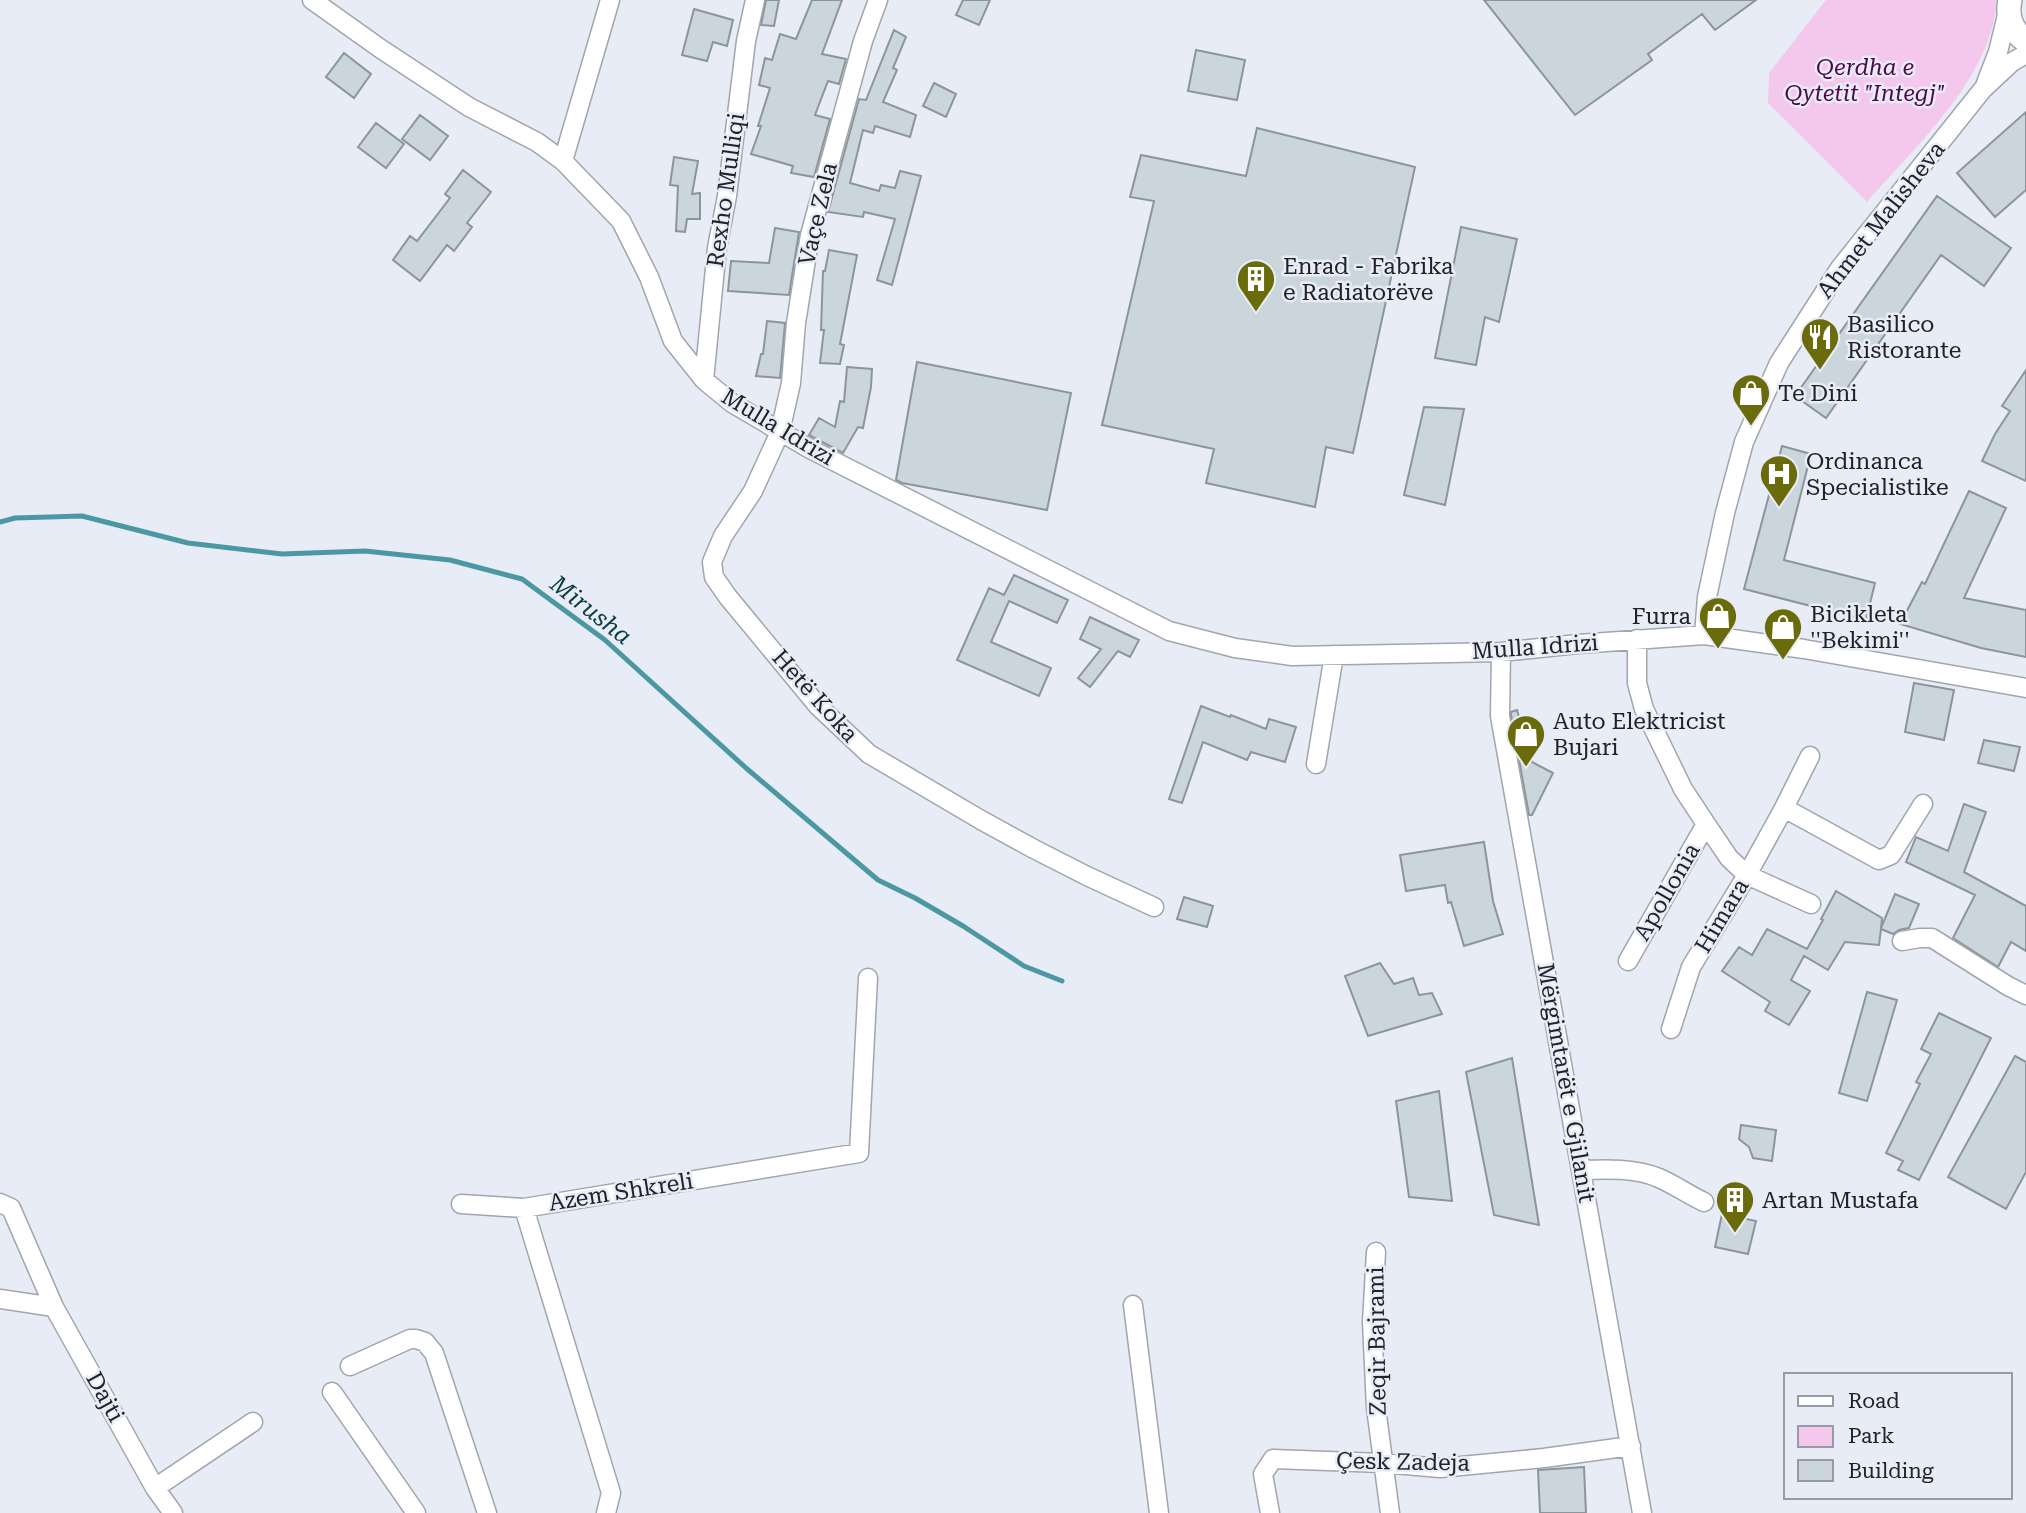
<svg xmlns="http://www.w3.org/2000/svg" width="2026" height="1513" font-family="'Roboto Serif',serif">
	<rect width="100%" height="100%" fill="#e8ecf6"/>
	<!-- green -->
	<path fill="#f3c8ec" d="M1826 0H1996C1995 74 1913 149 1867 202L1768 103 1769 73Z"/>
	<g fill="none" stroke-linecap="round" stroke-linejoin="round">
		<!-- stream -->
		<path stroke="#4c98a2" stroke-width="5" d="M0 522 15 518 82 516 188 543 282 554 365 551 450 560 522 579 605 640 746 768 878 880 915 898 963 926 1024 966 1062 981"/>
	</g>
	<!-- building -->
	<path fill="#cbd5dc" stroke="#8c959c" stroke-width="2" d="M766 0H779L774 26 761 25Z
		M812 0H842L822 54 846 59 839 84 828 81 815 115 830 119 814 177 791 173 793 166 751 154 761 126H758L770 88 759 85 765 58 772 60 780 34 796 39Z
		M963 0H990L979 25 956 15Z
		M1484 0H1756L1715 30 1702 14 1648 54 1652 60 1575 115Z
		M694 9 733 20 727 46 713 42 707 61 682 55Z
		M894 30 906 37 893 68 897 70 883 102 916 115 910 137 875 126 873 133 863 130 850 183 879 191 881 185 895 188 900 171 921 176 892 285 877 280 895 219 864 212 863 217 828 212 859 99 866 100Z
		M1196 50 1245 60 1237 100 1188 91Z
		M344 53 371 74 354 98 326 77Z
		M934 83 956 94 946 117 923 106Z
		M2026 112V190L1995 217 1957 173Z
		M420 115 448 136 430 160 402 139Z
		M376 123 404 144 386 168 358 147Z
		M1257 128 1415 167 1353 453 1326 447 1315 507 1206 483 1214 449 1102 425 1154 201 1130 197 1141 155 1246 176Z
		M674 157 698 161 692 194 700 193V219H687L685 232 676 231 678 186 670 185Z
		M463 170 491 192 467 223 472 227 454 251 447 245 420 281 393 260 410 236 417 241 450 198 445 194Z
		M1937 196 2011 248 1984 286 1941 255 1826 418 1795 396Z
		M1461 227 1517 239 1499 322 1485 317 1476 365 1435 358Z
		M775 228 799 232 789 295 728 291 731 261 769 263Z
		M829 250 857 255 840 344 844 345 840 364 820 363 824 330H821L823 271H825Z
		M767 321 785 323 780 378 756 376 761 354H763Z
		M917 362 1071 393 1047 510 902 483 896 480Z
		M847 367 872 369 871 387 863 428 858 427 843 453 809 435 819 418 835 427 840 401 844 402Z
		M2026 370V481L1982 461 1995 434 2010 411 2002 406Z
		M1424 407 1464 409 1445 505 1404 495Z
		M1782 446 1811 454 1784 560 1875 583 1866 620 1744 589Z
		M1969 491 2006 508 1964 598 2026 610V657L1981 648 1900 624 1922 582 1925 584Z
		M1014 575 1068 600 1057 623 1009 601 991 642 1051 668 1039 696 957 660 989 588 1004 595Z
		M1090 617 1139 640 1130 657 1118 651 1090 687 1078 678 1101 649 1080 639Z
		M1914 683 1954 690 1944 740 1905 732Z
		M1201 706 1230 717 1231 715 1266 729 1269 719 1296 727 1285 762 1251 752 1247 760 1203 742 1182 803 1169 799Z
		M1517 710 1532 762 1553 773 1532 815H1529L1511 715V712Z
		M1984 740 2020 747 2014 771 1978 763Z
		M1964 804 1986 812 1964 872 2026 906V951L2011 942 1998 967 1953 938 1975 895 1906 862 1916 837 1948 851Z
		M1484 842 1493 901 1503 934 1464 946 1451 902 1448 903 1445 885 1406 891 1400 855Z
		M1836 891 1882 918 1881 928 1895 894 1919 904 1909 928 1899 930 1893 934 1881 929 1879 945 1845 942 1828 970 1804 956 1791 980 1810 991 1789 1025 1765 1011 1770 1002 1722 971 1739 947 1752 955 1767 929 1807 949 1823 920 1821 919Z
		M1184 897 1213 906 1207 927 1177 919Z
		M1380 963 1394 984 1413 978 1419 995 1432 993 1442 1014 1368 1036 1345 976Z
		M1867 992 1897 1000 1867 1101 1839 1093Z
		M1939 1013 1991 1038 1919 1180 1898 1170 1903 1161 1886 1153 1920 1084 1916 1082 1931 1054 1921 1049Z
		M2015 1056 2026 1062V1172L2006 1209 1948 1177Z
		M1512 1058 1539 1225 1494 1215 1466 1072Z
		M1439 1091 1452 1201 1409 1197 1396 1101Z
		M1741 1125 1776 1130 1772 1161 1753 1158 1749 1147 1739 1139Z
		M1722 1214 1756 1221 1748 1254 1715 1247Z
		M1584 1467 1586 1513H1540L1538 1470Z"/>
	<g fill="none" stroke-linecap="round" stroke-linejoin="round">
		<!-- minor casing -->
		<g stroke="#a1a5ae" stroke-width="21">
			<path id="minor" d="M312 0 381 49 469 107 537 142 563 161 621 221 649 277 673 341 704 380 732 403 810 449 1169 631 1235 648 1292 656 1501 652 1578 644 1704 635 1804 649 2026 688
				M878 0 863 41 810 235 796 323 791 383 780 432 753 491 723 536 712 562 714 577 728 597 818 706 869 754 981 820 1034 849 1087 876 1154 907
				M1986 83 1998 52 2008 11
				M563 161 610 0
				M704 380 717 248 727 196 746 41 755 0
				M1704 635 1707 597 1725 513 1744 442 1779 363 1840 268 1983 89 2012 62 2026 54
				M1637 639V683L1644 709 1683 789 1706 824 1729 858 1747 875 1811 904
				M1501 652 1500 716 1642 1513
				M1316 764 1334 655
				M1784 808 1879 860 1891 855 1923 804
				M1902 941 1920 938H1932L2008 986 2026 995
				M1628 961 1706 824
				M1671 1029 1691 967 1747 875 1784 808 1810 756
				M1581 1170C1607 1169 1636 1168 1659 1178 1675 1185 1689 1195 1704 1202
				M0 1203 11 1208 54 1307 155 1488 173 1513
				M461 1204 524 1208
				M1376 1252 1372 1322 1376 1408 1390 1513
				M0 1299 54 1307
				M1133 1305 1159 1513
				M350 1366 410 1339H416L425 1342 434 1353 487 1513
				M332 1392 416 1513
				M155 1488 253 1422
				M606 1513 611 1493 524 1208 859 1153 868 978
				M1270 1513 1263 1474 1273 1459 1382 1463 1440 1468 1544 1458 1631 1446"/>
		</g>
		<!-- major casing -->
		<g stroke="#a1a5ae" stroke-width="26">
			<path id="major" d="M2010 0C2006 17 2012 31 2026 41"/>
		</g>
		<!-- minor -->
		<use href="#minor" stroke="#fff" stroke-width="18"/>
		<!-- major -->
		<use href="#major" stroke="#fff" stroke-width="23"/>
	</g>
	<!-- icons -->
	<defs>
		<g id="building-pin" transform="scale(2.0125)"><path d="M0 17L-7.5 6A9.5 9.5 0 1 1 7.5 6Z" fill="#6a6b0b" stroke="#e8ecf6"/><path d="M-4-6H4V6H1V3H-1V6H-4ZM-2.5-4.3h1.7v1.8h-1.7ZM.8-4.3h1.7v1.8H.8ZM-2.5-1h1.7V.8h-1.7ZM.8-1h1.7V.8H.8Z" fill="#fff"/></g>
		<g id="restaurant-pin" transform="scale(2.0125)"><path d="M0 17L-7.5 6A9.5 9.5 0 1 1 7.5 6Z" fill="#6a6b0b" stroke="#e8ecf6"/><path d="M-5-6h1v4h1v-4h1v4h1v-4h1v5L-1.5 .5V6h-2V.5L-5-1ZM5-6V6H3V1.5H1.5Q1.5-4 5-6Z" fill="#fff"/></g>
		<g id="shop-pin" transform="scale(2.0125)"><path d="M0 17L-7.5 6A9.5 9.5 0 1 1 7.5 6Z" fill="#6a6b0b" stroke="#e8ecf6"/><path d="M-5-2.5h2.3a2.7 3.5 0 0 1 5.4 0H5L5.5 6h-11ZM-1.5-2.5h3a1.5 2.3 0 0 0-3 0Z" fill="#fff"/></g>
		<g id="hospital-pin" transform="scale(2.0125)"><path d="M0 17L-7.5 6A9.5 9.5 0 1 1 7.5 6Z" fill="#6a6b0b" stroke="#e8ecf6"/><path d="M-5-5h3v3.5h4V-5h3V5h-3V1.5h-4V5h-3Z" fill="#fff"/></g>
	</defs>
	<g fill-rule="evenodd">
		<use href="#building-pin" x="1256" y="279"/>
		<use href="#restaurant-pin" x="1820" y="337"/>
		<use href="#shop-pin" x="1751" y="393"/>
		<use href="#hospital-pin" x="1779" y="474"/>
		<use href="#shop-pin" x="1718" y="616"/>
		<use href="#shop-pin" x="1783" y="627"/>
		<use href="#shop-pin" x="1526" y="734"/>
		<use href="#building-pin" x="1735" y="1200"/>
	</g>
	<g text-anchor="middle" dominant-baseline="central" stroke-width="5" stroke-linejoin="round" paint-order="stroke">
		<!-- park labels -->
		<g font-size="23" font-style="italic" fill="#52074d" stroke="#e8ecf6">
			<text x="1865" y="67">Qerdha e<tspan x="1865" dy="26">Qytetit "Integj"</tspan></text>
		</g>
		<!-- street labels -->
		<g font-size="23" fill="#212226" stroke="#e8ecf6">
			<text transform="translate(726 190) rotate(-82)">Rexho Mulliqi</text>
			<text transform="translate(818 214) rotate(-77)">Vaçe Zela</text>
			<text transform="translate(1881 220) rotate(-52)">Ahmet Malisheva</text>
			<text transform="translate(778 427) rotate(31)">Mulla Idrizi</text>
			<text transform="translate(1535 647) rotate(-4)">Mulla Idrizi</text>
			<text transform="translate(815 696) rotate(48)">Hetë Koka</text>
			<text transform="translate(1667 892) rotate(-60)">Apollonia</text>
			<text transform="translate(1722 916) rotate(-59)">Himara</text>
			<text transform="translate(1566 1083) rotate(80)">Mërgimtarët e Gjilanit</text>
			<text transform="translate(621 1192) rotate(-9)">Azem Shkreli</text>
			<text transform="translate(1377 1341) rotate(-91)">Zeqir Bajrami</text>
			<text transform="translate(105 1397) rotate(61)">Dajti</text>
			<text transform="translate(1403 1462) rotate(1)">Çesk Zadeja</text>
		</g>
		<!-- poi labels -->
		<g font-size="23" fill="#212226" stroke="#e8ecf6" text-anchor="start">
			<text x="1283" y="266">Enrad - Fabrika<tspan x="1283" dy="26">e Radiatorëve</tspan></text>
			<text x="1847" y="324">Basilico<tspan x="1847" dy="26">Ristorante</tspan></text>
			<text x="1778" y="393">Te Dini</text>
			<text x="1806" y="461">Ordinanca<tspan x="1806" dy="26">Specialistike</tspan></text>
			<text x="1810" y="614">Bicikleta<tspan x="1810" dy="26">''Bekimi''</tspan></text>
			<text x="1691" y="616" text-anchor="end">Furra</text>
			<text x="1553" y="721">Auto Elektricist<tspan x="1553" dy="26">Bujari</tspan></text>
			<text x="1762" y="1200">Artan Mustafa</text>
		</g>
		<!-- water labels -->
		<g font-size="24" font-style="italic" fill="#0a3e44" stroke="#e8ecf6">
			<text transform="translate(591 610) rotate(38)">Mirusha</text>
		</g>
	</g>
	<!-- legend -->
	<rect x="1784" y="1373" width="228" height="126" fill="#e8ecf6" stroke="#989ba3" stroke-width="2"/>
	<rect x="1798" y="1396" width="35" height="10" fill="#ffffff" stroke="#989ba3" stroke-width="2"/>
	<text x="1848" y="1408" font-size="21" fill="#212226">Road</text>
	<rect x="1798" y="1426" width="35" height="21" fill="#f3c8ec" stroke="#989ba3" stroke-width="2"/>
	<text x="1848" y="1443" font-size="21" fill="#212226">Park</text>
	<rect x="1798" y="1460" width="35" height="21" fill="#cbd5dc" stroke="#989ba3" stroke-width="2"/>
	<text x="1848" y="1478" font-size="21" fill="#212226">Building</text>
</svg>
